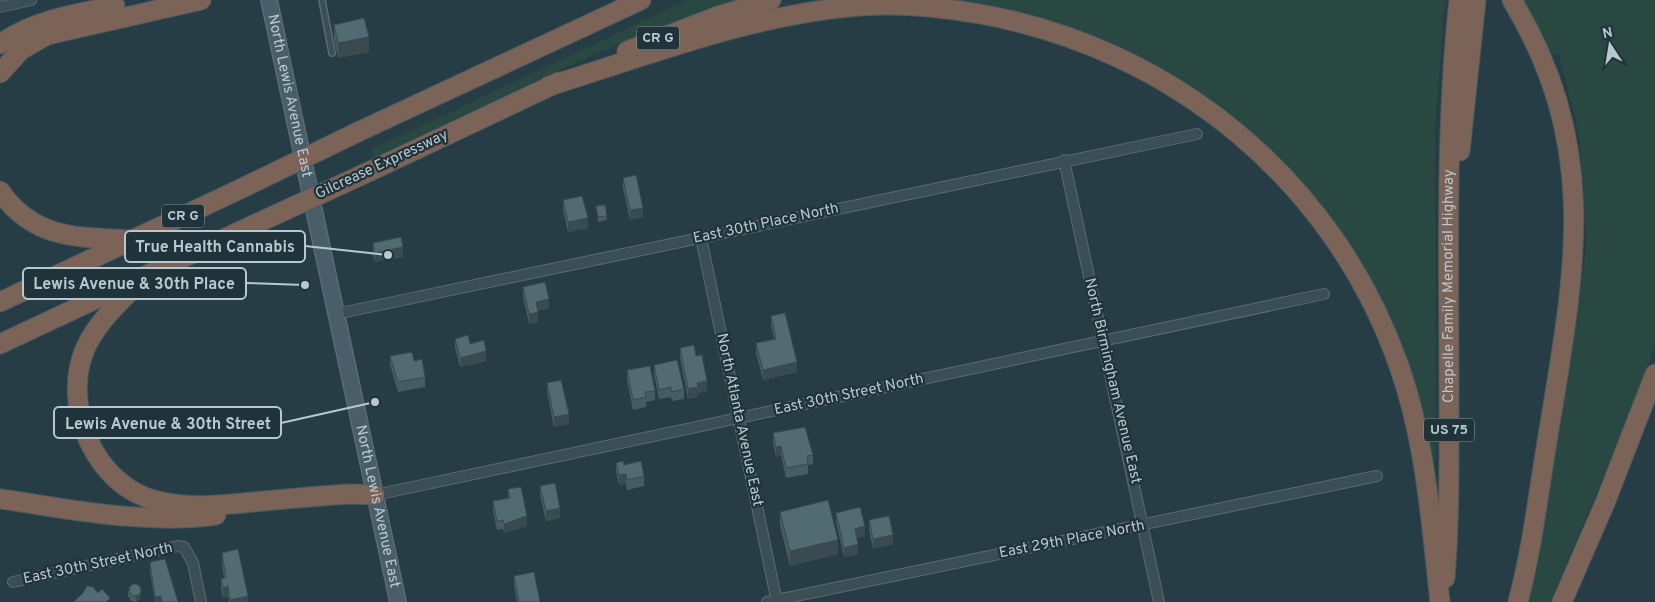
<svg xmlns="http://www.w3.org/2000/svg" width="1655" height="602" font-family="Overpass,sans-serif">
	<rect width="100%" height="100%" fill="#273d45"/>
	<!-- green -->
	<path fill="#2a4842" d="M688 0H737C614 38 493 103 375 157L370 150Z
		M926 0H1445L1435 128 1436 459 1430 460 1344 240 1163 72Z
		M1524 0H1655V345L1638 396 1550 602H1527L1576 325 1587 240 1579 133 1559 54 1553 55Z"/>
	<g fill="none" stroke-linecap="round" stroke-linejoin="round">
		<!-- lane casing -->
		<g stroke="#5a6b72" stroke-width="8">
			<path id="lane" d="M322 0 332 53"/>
		</g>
		<!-- street casing -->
		<g stroke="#5a6b72" stroke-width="12">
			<path id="street" d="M0 7 31 0
				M1064 160 1159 602
				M701 238 777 602
				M336 314 1197 134
				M375 495 1324 294
				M13 582 178 546 184 547 193 563 201 602
				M767 602 1377 476"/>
		</g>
		<!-- secondary casing -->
		<g stroke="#5a6b72" stroke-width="18">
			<g id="secondary">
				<path id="s1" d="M269 0 398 602"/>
			</g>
		</g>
		<!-- highway casing -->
		<g stroke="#495b62" stroke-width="21">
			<g id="highway">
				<path d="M1512 0C1601 148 1575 270 1549 430 1539 487 1533 546 1518 602"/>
				<path d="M0 44C35 20 74 14 115 6"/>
				<path d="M627 51 718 16 771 0"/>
				<path d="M0 73 21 50 47 35 201 0"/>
				<path d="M549 86C650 55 753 14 860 6 900 3 940 7 980 14 1172 48 1334 180 1399 366 1426 442 1431 523 1440 602"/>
				<path d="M360 131 641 0"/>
				<path d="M1460 151 1476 0"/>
				<path d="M379 167 559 82"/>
				<path d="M0 191C34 240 78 237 132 240"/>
				<path d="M145 276C124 298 98 320 85 349 61 406 95 487 158 501 190 509 221 505 253 502 285 499 318 496 351 494L375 495"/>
				<path d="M0 302 234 192"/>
				<path d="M0 344 249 227"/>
				<path d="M0 499C71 509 144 525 216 515"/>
				<path id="s2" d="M1445 578C1450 515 1449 452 1449 389 1449 259 1445 129 1459 0"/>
				<path d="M1562 602 1605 503 1655 374"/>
			</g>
		</g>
		<!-- lane -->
		<use href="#lane" stroke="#3b4d55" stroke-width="5"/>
		<!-- street -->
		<use href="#street" stroke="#3b4d55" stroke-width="10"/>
		<!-- secondary -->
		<use href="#secondary" stroke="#495e68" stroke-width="15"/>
		<!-- highway -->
		<use href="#highway" stroke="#7b6358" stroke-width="19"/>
		<!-- highway-bridge casing -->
		<g stroke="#495b62" stroke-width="21" stroke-linecap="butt">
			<path id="highway-bridge" d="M234 192 360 131
				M249 227 379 167"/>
		</g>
		<!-- highway-bridge -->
		<use href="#highway-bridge" stroke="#7b6358" stroke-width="19"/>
	</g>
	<!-- wall -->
	<path fill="#475b62" d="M334 25 369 52 338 58 334 39Z
		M623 178 643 217 630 220 623 188Z
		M563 200 588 228 568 232 563 210Z
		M596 206 607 216V220L598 222Z
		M373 243 403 257 375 262 373 253Z
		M523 287 549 308 538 311V322L529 324 523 297Z
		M771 316 797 372 763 380 756 353V343L774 339 771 326Z
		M455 339 470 344 486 361 460 367 455 348Z
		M680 348 696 356 707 391 698 393V397L688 399 680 358Z
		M390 356 414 361 425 377V387L398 392 390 365Z
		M654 365 684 389V399L672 401 671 397 659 399 654 374Z
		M627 370 655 391V400L646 402V407L633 410 627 380Z
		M547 383 569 424 554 427 547 392Z
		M773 433 813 455V464L808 465V474L786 478 781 455 776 457 773 443Z
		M616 463 624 465 644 476V486L627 490 626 484 619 485 616 472Z
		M540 486 560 518 546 521 540 496Z
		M508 489 527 526 504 533 503 529 497 530 493 511V501L508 498Z
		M780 512 838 554 790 566 780 526Z
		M836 513 865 536 857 538 858 554 844 557 836 522Z
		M869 520 893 544 873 549 869 530Z
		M222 553 248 602H229L228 596 223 598 221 589V579L224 578 222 563Z
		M150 562 178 602H155L150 572Z
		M514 576 540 602H517L514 586Z
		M128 591 141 594 140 599 136 602 131 601 128 596Z"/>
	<!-- shaded-wall -->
	<path fill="#394a50" d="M369 37V52L338 58V43Z
		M643 208V217L630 220V210Z
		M588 218V228L568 232V222Z
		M403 247V257L375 262V253Z
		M549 299V308L536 311V302Z
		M538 312V322L529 324V314Z
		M486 351V361L460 367V358Z
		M797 362V372L763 380V370Z
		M707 381V391L698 393V397L688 399V389L697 383Z
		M569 414V424L554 427V417Z
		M781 446V455L776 457V447Z
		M626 474V484L619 485V475Z
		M560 508V518L546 521V511Z
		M527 516V526L504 533V524Z
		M865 526V536L855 538V529Z
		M893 535V544L873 549V539Z
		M838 540V554L790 566V551Z
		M858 544V554L844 557V548Z
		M228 586V596L223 598V588Z
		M141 589 140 599 136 602V597Z
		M161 596V602H155V597Z
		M248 596V602H230V600Z"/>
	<!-- building -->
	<path fill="#526a72" stroke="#394a50" d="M364 18 369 37 338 43 334 25Z
		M636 175 643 208 630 210 623 178Z
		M582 196 588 218 568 222 563 200Z
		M605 205 607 216 598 217 596 206Z
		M401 237 403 247 375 253 373 243Z
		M545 282 549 299 536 302 538 312 529 314 523 287Z
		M785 313 797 362 763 370 756 343 776 339 771 316Z
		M468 335 470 344 484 340 486 351 460 358 455 339Z
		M694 345 696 356 702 355 707 381 697 383 698 387 688 389 680 348Z
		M412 352 414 361 422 359 425 377 398 382 390 356Z
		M677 360 684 389 672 392 671 387 659 390 654 365Z
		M650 366 655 391 645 392 646 397 633 400 627 370Z
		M561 380 569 414 554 417 547 383Z
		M805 427 813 455 807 456 808 464 786 468 781 446 776 447 773 433Z
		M623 461 624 465 641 461 644 476 627 480 626 474 619 475 616 463Z
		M555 483 560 508 546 511 540 486Z
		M521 487 527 516 504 524 503 520 497 521 493 501 510 498 508 489Z
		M828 500 838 540 790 551 780 512Z
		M860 507 865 526 855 529 858 544 844 548 836 513Z
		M889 516 893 535 873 539 869 520Z
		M238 549 248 596 230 600 228 586 223 588 221 579 226 578 222 553Z
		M165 559 178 602H162L161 596 155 597 150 562Z
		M534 572 540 602H519L514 576Z
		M129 590a6 6 0 1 1 12 0a6 6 0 1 1-12 0Z
		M87 586 93 587 98 593 102 589 110 598 106 602H73L83 593Z"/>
	<g text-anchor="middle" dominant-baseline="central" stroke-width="4.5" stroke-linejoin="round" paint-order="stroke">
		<!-- shield labels -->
		<g fill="#20333a" stroke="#8b9ba2" stroke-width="1">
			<rect x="637" y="26.5" width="42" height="23" rx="4"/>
			<rect x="162" y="204.5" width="42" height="23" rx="4"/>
			<rect x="1424" y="418.5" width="50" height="23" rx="4"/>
		</g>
		<g font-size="14" font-weight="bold" fill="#b9c7ce">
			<text x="658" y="38">CR G</text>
			<text x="183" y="216">CR G</text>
			<text x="1449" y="430">US 75</text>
		</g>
		<!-- street labels -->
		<g font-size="15" fill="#b9c7ce" stroke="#20333a">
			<text stroke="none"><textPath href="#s1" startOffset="98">North Lewis Avenue East</textPath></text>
			<text transform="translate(382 165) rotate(-25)">Gilcrease Expressway</text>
			<text transform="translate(766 224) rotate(-12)">East 30th Place North</text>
			<text stroke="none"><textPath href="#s2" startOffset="292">Chapelle Family Memorial Highway</textPath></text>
			<text transform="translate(1112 381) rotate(77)">North Birmingham Avenue East</text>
			<text transform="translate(849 395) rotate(-12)">East 30th Street North</text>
			<text transform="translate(739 420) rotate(78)">North Atlanta Avenue East</text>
			<text stroke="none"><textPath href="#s1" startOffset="518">North Lewis Avenue East</textPath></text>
			<text transform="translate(1072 540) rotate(-11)">East 29th Place North</text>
			<text transform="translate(98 564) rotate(-12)">East 30th Street North</text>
		</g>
	</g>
	<!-- callouts -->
	<path fill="none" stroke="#b9c7ce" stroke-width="2" d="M388 255L305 246M305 285L246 283M375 402L281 423"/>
	<g fill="#b9c7ce" stroke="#20333a" stroke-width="2">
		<circle cx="388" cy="255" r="5"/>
		<circle cx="305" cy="285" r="5"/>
		<circle cx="375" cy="402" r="5"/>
	</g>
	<g fill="#20333a" stroke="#b9c7ce" stroke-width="2">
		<rect x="125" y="231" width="180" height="31" rx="5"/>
		<rect x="23" y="268" width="223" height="31" rx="5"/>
		<rect x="54" y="407" width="227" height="31" rx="5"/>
	</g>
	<g font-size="16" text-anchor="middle" font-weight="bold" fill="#b9c7ce">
		<text x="215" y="252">True Health Cannabis</text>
		<text x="134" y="289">Lewis Avenue &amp; 30th Place</text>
		<text x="168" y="429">Lewis Avenue &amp; 30th Street</text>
	</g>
	<!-- north arrow -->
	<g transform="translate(1610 45) rotate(348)" stroke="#20333a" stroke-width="4" paint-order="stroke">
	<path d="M0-4L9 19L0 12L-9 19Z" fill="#b9c7ce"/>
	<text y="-8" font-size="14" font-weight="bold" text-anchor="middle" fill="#b9c7ce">N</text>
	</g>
</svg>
